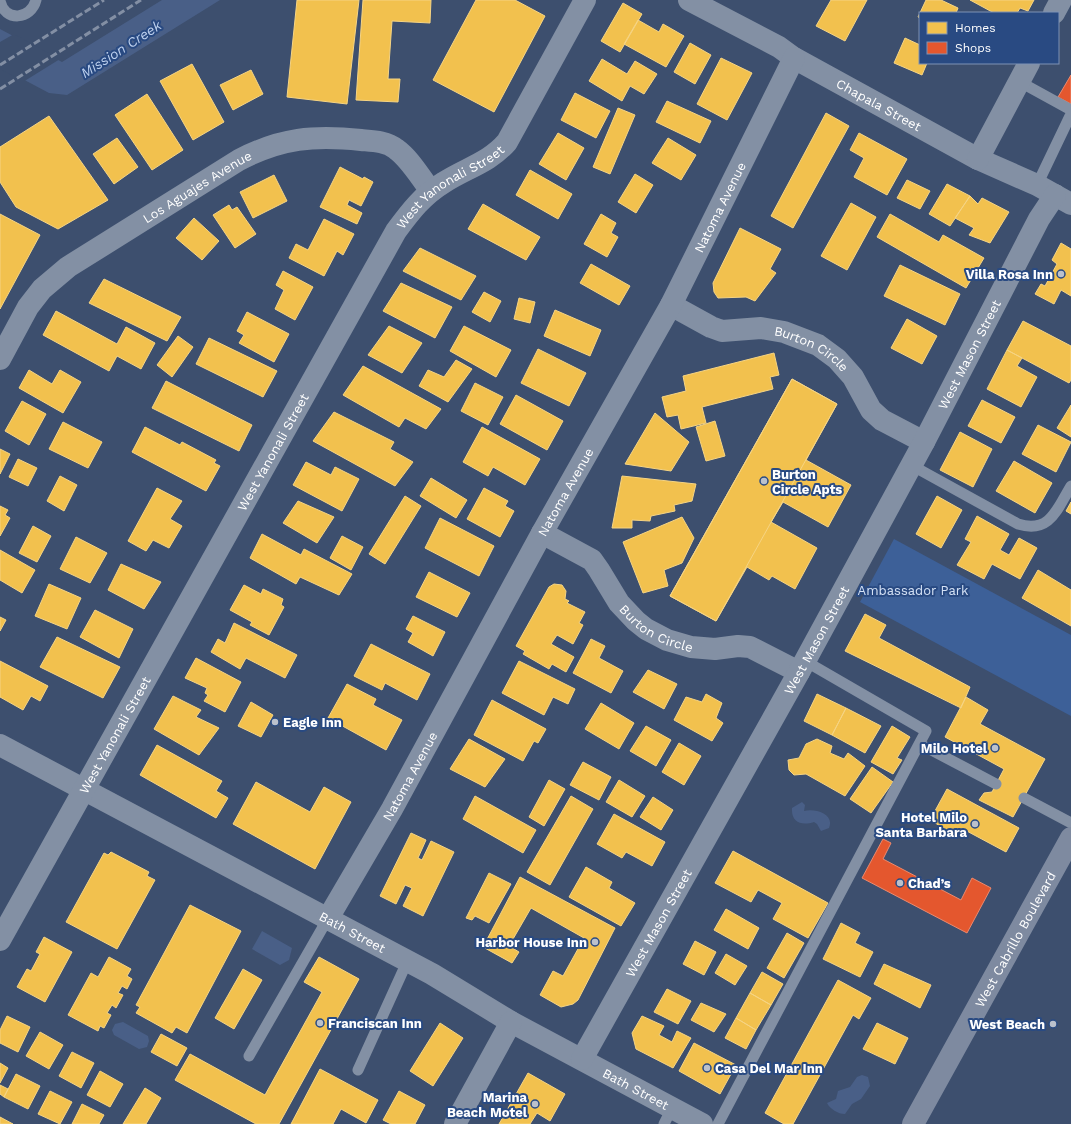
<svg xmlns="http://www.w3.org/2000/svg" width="1071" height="1124" font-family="'Work Sans',sans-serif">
	<rect width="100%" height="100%" fill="#3d4f6e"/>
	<!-- green -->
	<path fill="#3d6098" d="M894 539 1071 635V716L860 602Z"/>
	<!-- water -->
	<path fill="#495f87" d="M162 0H220L67 95 49 93 0 67V29L62 62Z
		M802 802 805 805 804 811C815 808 835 814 829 828L821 831 817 824 814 822C802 826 791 823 792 808Z
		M262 931 292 948 289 960 280 965 252 949Z
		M123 1022 148 1036 149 1041 147 1047 139 1049 114 1035 112 1030 115 1024Z
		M862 1075 868 1077 870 1086 861 1099 852 1104 845 1114C838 1114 830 1109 827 1103L836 1099 838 1091 850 1087 857 1077Z"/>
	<!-- pier -->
	<path fill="#3d4f6e" d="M14 34 59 59H60L23 82 17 78 0 69V42Z"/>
	<!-- homes -->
	<path fill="#f2c14e" stroke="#f6d483" d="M297 0H359L347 104 287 97Z
		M363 0H431L430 23 392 21 388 79H400L398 102 356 100Z
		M476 0H515L545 16 494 112 433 80Z
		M831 0H867L845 41 816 26Z
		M926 0H941L958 8 956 13H920V18L918 17Z
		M970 0H1034L1028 11 1020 8 1017 13H994Z
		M623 3 642 14 620 52 601 41Z
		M638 20 659 32 663 24 684 36 666 67 624 44Z
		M905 38 920 45V63H927L922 75 894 63Z
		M690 43 711 55 695 84 674 72Z
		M721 58 752 73 727 120 697 104Z
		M602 59 627 74 635 61 657 74 644 94 630 86 622 101 589 81Z
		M192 64 224 122 193 140 160 81Z
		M251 70 263 94 233 110 220 85Z
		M575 93 610 111 596 138 561 120Z
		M147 94 183 150 152 170 115 115Z
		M667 101 711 121 700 143 656 122Z
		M618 108 635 115 610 174 593 167Z
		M826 113 849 126 793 228 771 216Z
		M49 116 108 200 58 229 16 207 0 182V147Z
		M558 133 584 148 566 180 539 164Z
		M859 133 907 159 887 195 854 177 864 158 850 150Z
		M117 138 138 167 114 184 93 154Z
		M668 138 696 155 681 180 652 163Z
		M340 167 363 179 364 177 373 182 361 206 349 200 347 205 362 213 357 224 320 207Z
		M530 170 572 194 558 219 516 195Z
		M635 174 653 185 636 213 618 202Z
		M274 175 287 201 253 218 240 192Z
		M907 180 930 191 920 209 897 198Z
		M947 184 970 196 950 226 929 214Z
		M970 196 978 204 982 198 1009 212 990 243 969 235 974 228 955 218Z
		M851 203 876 217 847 270 821 256Z
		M483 204 540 237 526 260 468 229Z
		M229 205 232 210 237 207 256 234 235 248 213 215Z
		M0 214 40 235 0 309Z
		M601 214 616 223 611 233 618 237 607 257 584 244Z
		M890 214 939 242 943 235 984 258 966 288 877 237Z
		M194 218 219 241 202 260 176 238Z
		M324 219 354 234 343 255 337 251 324 276 289 258 296 244 308 250Z
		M740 228 781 249 770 269 776 273 755 301 746 297 718 298 714 292 713 283Z
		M1061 243 1071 249V296L1061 290 1054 304 1035 294 1041 284 1045 286 1057 264 1052 260Z
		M420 248 476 276 461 300 403 271Z
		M591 264 630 286 619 305 580 283Z
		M900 265 960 294 945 325 884 296Z
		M283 271 313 287 295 320 275 309 284 290 276 285Z
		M104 279 181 317 167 341 89 303Z
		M401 283 452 307 435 338 383 311Z
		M484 292 501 301 490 322 472 312Z
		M519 298 535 302 530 323 514 319Z
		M555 310 601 330 590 356 544 336Z
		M56 311 117 344 126 327 155 343 141 369 117 356 109 371 43 335Z
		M247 312 289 334 274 362 239 343 244 335 237 331Z
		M907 319 937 336 922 364 891 348Z
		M1023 321 1071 346V380L1069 383 1007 350Z
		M389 326 422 343 402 373 368 355Z
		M464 326 511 350 496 377 450 351Z
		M178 336 193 347 172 377 157 365Z
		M209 338 277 371 263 397 196 364Z
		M538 349 586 373 569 406 521 383Z
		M1007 350 1022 358 1017 366 1037 377 1021 407 987 389Z
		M774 353 779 375 770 377 773 389 702 407 706 423 681 429 678 415 667 417 662 397 686 391 683 376Z
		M456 360 472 369 448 402 419 386 428 370 444 377Z
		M363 366 441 409 426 429 405 418 399 427 343 395Z
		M29 370 52 384 60 370 81 382 63 413 19 388Z
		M792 379 837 404 716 621 670 596Z
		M792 379 837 404 806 460 851 485 828 527 783 502 771 522 817 548 795 589 772 576 769 580 747 567 716 621 670 596Z
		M166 381 252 425 239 451 152 408Z
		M475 383 503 397 488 425 461 411Z
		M516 395 563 421 547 450 500 424Z
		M982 400 1015 417 1001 443 968 426Z
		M22 401 46 414 29 445 5 431Z
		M1071 405V437L1057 428Z
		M334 412 394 442 390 449 413 462 395 486 313 441Z
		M655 413 689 442 671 471 625 464Z
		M715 421 725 456 706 461 696 427Z
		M63 422 102 442 88 468 49 449Z
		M1038 425 1071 442 1056 472 1022 454Z
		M145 427 180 445 182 442 216 460 214 463 220 466 206 491 132 452Z
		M482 427 540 459 525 485 493 467 488 476 463 462Z
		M960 432 992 449 973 487 940 470Z
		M0 449 10 454 0 474Z
		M18 459 37 468 28 486 9 477Z
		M1014 461 1052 483 1035 513 996 491Z
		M306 462 331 475 335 467 359 479 342 511 293 485Z
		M60 476 77 485 64 511 47 501Z
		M622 476 696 484 692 501 674 505 675 511 651 516 650 521 632 520V528H612Z
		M431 478 467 500 456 518 420 496Z
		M157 488 182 501 170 519 182 526 169 548 153 540 146 551 128 541Z
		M484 488 508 501 505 506 514 511 500 537 467 519Z
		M405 496 421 506 385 564 369 554Z
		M937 496 962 510 941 548 916 534Z
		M298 501 334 517 317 543 283 523Z
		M1071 502V514L1066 511Z
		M0 506 8 510 5 515 10 518 0 536Z
		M977 516 1009 534 1000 550 1009 555 1019 538 1037 548 1020 579 992 564 984 579 957 565 971 542 965 539Z
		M682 517 694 538 682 563 664 570 668 586 643 593 623 542Z
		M440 518 494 546 479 576 425 548Z
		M33 526 51 536 37 562 19 553Z
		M262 534 301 555 304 549 352 574 339 595 300 577 296 584 250 558Z
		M342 536 363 547 351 570 330 558Z
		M76 537 107 553 90 583 60 569Z
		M0 550 35 570 22 593 0 580Z
		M121 564 161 582 144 609 108 590Z
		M1038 570 1071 590V626L1022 598Z
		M429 572 470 593 457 617 416 597Z
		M49 584 81 598 67 629 35 616Z
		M554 584 562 585 566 591 565 599 569 601 567 603 585 612 579 623 583 625 573 644 557 635 551 644 574 657 566 672 552 664 549 669 523 654 525 651 516 646 549 587Z
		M244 585 261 594 263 589 283 599 281 605 284 607 269 635 250 625 252 622 230 610Z
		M95 610 133 629 119 658 80 637Z
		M865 614 886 625 879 638 970 687 961 708 845 651Z
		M413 616 445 632 433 656 408 642 413 633 406 629Z
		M0 617 6 620 0 631Z
		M234 623 297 655 285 678 246 658 240 669 211 652 218 639 225 643Z
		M57 637 120 667 103 698 40 667Z
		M591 639 605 646 599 658 623 671 611 693 573 673Z
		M371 644 430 674 417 700 385 683 382 690 354 676Z
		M196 658 241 682 225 712 204 701 208 695 205 693 207 688 185 678Z
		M0 661 48 686 40 701 31 696 23 710 0 697Z
		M519 661 575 689 568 704 553 697 544 715 502 693Z
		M648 670 677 684 664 709 633 692Z
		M347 684 376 699 373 705 402 720 386 750 328 718Z
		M706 694 722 703 716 718 723 723 712 741 674 720 686 697 702 702Z
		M817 694 846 708 832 735 804 721Z
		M173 696 201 710 196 717 219 728 199 755 154 729Z
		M966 697 988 710 980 724 1045 759 1013 817 979 800 984 793 992 792 1004 769 945 737Z
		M492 700 546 729 538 743 534 741 523 761 474 735Z
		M251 702 273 715 261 737 238 726Z
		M601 703 634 723 619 749 585 729Z
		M846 708 881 726 865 753 832 735Z
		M646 726 671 740 656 766 630 751Z
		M892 726 910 737 897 758 902 760 893 774 871 762Z
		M469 739 505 759 485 787 450 769Z
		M817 739 832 746 830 753 844 759 848 753 865 766 845 796 806 774 794 775 789 770 788 760 799 758 806 744Z
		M679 743 701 756 684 785 662 772Z
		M157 745 222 781 216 791 228 798 216 818 140 775Z
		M583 762 611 777 599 800 570 785Z
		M872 767 893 782 871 813 850 799Z
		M549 780 565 789 544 826 529 817Z
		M619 780 645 796 632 817 606 802Z
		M256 782 310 812 324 787 351 802 315 869 233 824Z
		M947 789 1019 828 1006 852 963 829 959 837 930 820Z
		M475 796 536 830 523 853 463 819Z
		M571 796 593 809 550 885 527 872Z
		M653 797 673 810 661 830 640 817Z
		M614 814 665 842 652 866 626 852 622 858 597 844Z
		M411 833 426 840 418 858 422 860 431 841 454 852 423 916 403 906 412 888 405 885 396 904 380 896Z
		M733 851 828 903 808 938 773 919 782 903 758 890 751 902 715 883Z
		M111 852 149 872 147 876 155 880 117 949 66 922 104 853 108 855Z
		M586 867 612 882 609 888 635 903 621 926 569 897Z
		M489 873 511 884 489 923 475 916 472 920 466 918Z
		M520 877 615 928 578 1000 573 1004 561 1007 540 995 553 971 563 976 584 938 531 908 509 946 519 952 512 963 483 947Z
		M190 905 241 931 187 1033 176 1027 172 1033 136 1013 140 1007 136 1005Z
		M726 909 759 928 748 949 714 930Z
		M841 923 860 933 855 943 873 952 860 977 823 959Z
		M787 933 804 943 784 978 767 968Z
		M44 937 72 952 45 1002 17 987 27 969 31 971 40 954 36 952Z
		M695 941 716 952 704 975 683 964Z
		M726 954 747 966 735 985 715 973Z
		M109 957 131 969 127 976 132 979 127 989 122 986 118 993 123 995 116 1008 112 1005 107 1013 111 1015 104 1028 100 1026 98 1031 68 1015 91 973 98 977Z
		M319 957 359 979 279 1124H256L175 1080 190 1054 265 1095 322 992 304 982Z
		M884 964 931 985 920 1008 874 984Z
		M243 969 262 980 234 1029 215 1018Z
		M762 972 783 984 771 1005 750 993Z
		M838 980 871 998 859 1019 853 1015 793 1124H784L765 1113Z
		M667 989 691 1001 678 1024 654 1012Z
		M750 993 771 1005 756 1030 736 1018Z
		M701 1003 726 1014 714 1032 691 1020Z
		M7 1016 30 1027 18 1052 0 1043V1030Z
		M642 1016 664 1026 659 1035 672 1042 677 1031 691 1038 673 1068 636 1049 632 1033Z
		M736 1018 756 1030 746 1049 725 1038Z
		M440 1023 463 1038 433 1086 410 1071Z
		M877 1023 908 1038 895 1064 863 1049Z
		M40 1032 63 1045 49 1069 26 1056Z
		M161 1034 187 1048 177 1066 151 1052Z
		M694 1043 736 1065 720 1094 679 1071Z
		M72 1052 94 1063 81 1088 59 1076Z
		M0 1063 8 1068 0 1083Z
		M320 1069 378 1100 366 1123 341 1109 333 1124H291Z
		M100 1071 123 1084 110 1107 87 1095Z
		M528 1073 565 1094 550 1121 537 1113 530 1124H499Z
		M16 1074 40 1086 28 1109 4 1097Z
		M0 1085 8 1089 4 1097 0 1094Z
		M145 1088 161 1098 146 1124H123Z
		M50 1091 72 1102 60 1124 38 1114Z
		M399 1091 425 1105 415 1124H391L383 1120Z
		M82 1104 104 1115 99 1124H72Z
		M0 1117 13 1124H0Z"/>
	<!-- shops -->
	<path fill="#e4572e" stroke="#ec896d" d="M1071 75V104L1058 97Z
		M883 839 891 843 883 859 961 900 972 878 991 888 967 933 862 878Z"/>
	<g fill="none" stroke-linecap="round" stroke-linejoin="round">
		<!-- service -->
		<path stroke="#8390a4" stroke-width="11" d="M0 1C5 22 31 20 36 0
			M1020 82 1071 110
			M1037 185 1071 114
			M911 465 1018 524C1050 534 1057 509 1071 486
			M920 744 996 784
			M1024 798 1071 823
			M249 1056 327 920
			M358 1070 407 962
			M664 1124 672 1108
			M718 1124 926 731 805 661"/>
		<!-- minor -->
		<g stroke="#8390a4" stroke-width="22">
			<path id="s1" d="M689 0 779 47 794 58 978 159 1037 185 1071 204"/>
			<path d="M1054 13 1061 0"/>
			<path d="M978 159 1029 63"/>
			<path id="s2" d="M671 305 711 327 722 331 761 328 784 332 818 345 837 359 853 377 871 410 882 420 924 442"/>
			<path id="s3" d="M0 359 28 307 42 289 68 267 239 160C281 138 314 135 361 140 372 141 386 141 396 149 410 159 420 177 431 191"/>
			<path id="s4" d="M542 533 592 560 599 570 619 603 636 621 646 629 667 640 691 647 715 649 738 646 750 647 799 672"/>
			<path id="s5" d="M0 745 432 974 511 1022 702 1124"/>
			<path id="s6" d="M327 920 392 809 542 533 671 305 794 58"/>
			<path id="s7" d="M0 940 396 231C410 212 423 195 443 183 466 168 489 163 507 142L585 0"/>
			<path id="s8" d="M582 1059 799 672 924 442 1039 219 1055 195"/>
			<path d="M455 1124 511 1022"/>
		</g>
		<!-- secondary -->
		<path stroke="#7e8aa0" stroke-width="22" id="s9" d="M913 1124 1071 838"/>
		<!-- rail -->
		<path stroke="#838fa4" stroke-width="3" stroke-dasharray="7 3" stroke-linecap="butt" d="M0 65 104 0
			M0 89 141 0"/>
	</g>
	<!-- markers -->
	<g fill="#bbc1cc" stroke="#294a82" stroke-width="1.5">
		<circle cx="1061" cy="274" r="4"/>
		<circle cx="764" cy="481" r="4"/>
		<circle cx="275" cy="722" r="4"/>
		<circle cx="995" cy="748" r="4"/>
		<circle cx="975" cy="824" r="4"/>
		<circle cx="900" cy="883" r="4"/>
		<circle cx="595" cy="942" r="4"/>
		<circle cx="320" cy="1023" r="4"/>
		<circle cx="1053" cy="1024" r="4"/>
		<circle cx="707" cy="1068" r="4"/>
		<circle cx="535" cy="1104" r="4"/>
	</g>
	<g text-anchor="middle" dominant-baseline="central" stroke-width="4" stroke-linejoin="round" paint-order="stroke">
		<!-- street labels -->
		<g font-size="13" fill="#fff" stroke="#294a82">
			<text stroke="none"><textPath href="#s1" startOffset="217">Chapala Street</textPath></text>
			<text stroke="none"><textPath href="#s3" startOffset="268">Los Aguajes Avenue</textPath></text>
			<text stroke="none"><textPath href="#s7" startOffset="883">West Yanonali Street</textPath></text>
			<text stroke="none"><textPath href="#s6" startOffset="814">Natoma Avenue</textPath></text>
			<text stroke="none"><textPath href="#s2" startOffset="152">Burton Circle</textPath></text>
			<text stroke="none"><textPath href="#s8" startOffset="804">West Mason Street</textPath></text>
			<text stroke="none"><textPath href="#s7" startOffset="559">West Yanonali Street</textPath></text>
			<text stroke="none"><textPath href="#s6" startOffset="490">Natoma Avenue</textPath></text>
			<text stroke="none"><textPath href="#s4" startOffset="154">Burton Circle</textPath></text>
			<text stroke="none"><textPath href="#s8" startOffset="480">West Mason Street</textPath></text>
			<text stroke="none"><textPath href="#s7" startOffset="235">West Yanonali Street</textPath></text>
			<text stroke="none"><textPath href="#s6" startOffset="166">Natoma Avenue</textPath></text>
			<text stroke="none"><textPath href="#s8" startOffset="156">West Mason Street</textPath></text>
			<text stroke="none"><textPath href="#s5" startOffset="399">Bath Street</textPath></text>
			<text stroke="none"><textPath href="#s9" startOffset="211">West Cabrillo Boulevard</textPath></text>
			<text stroke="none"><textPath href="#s5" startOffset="723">Bath Street</textPath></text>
		</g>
		<!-- poi labels -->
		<g font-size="13" font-weight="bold" fill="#fff" stroke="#294a82" text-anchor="end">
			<text x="1053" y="274">Villa Rosa Inn</text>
			<text x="772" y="474" text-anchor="start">Burton<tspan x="772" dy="15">Circle Apts</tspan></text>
			<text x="283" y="722" text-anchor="start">Eagle Inn</text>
			<text x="987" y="748">Milo Hotel</text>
			<text x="967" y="817">Hotel Milo<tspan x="967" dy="15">Santa Barbara</tspan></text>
			<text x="908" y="883" text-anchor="start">Chad’s</text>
			<text x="587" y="942">Harbor House Inn</text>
			<text x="328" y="1023" text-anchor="start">Franciscan Inn</text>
			<text x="1045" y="1024">West Beach</text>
			<text x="715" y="1068" text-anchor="start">Casa Del Mar Inn</text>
			<text x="527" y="1097">Marina<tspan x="527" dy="15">Beach Motel</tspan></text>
		</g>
		<!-- park labels -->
		<g font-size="13" fill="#d4e1f5" stroke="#294a82">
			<text x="913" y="590">Ambassador Park</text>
		</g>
		<!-- water labels -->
		<g font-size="14" font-style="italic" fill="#bdd0ee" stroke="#294a82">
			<text transform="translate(121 49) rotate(-33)">Mission Creek</text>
		</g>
	</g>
	<!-- legend -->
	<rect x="919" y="12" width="140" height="52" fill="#294a82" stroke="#7f92b4"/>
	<rect x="927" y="22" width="20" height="12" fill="#f2c14e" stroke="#7f92b4"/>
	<text x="955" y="32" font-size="12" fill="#ffffff">Homes</text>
	<rect x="927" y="42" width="20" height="12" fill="#e4572e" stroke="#7f92b4"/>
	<text x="955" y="52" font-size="12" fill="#ffffff">Shops</text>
</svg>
